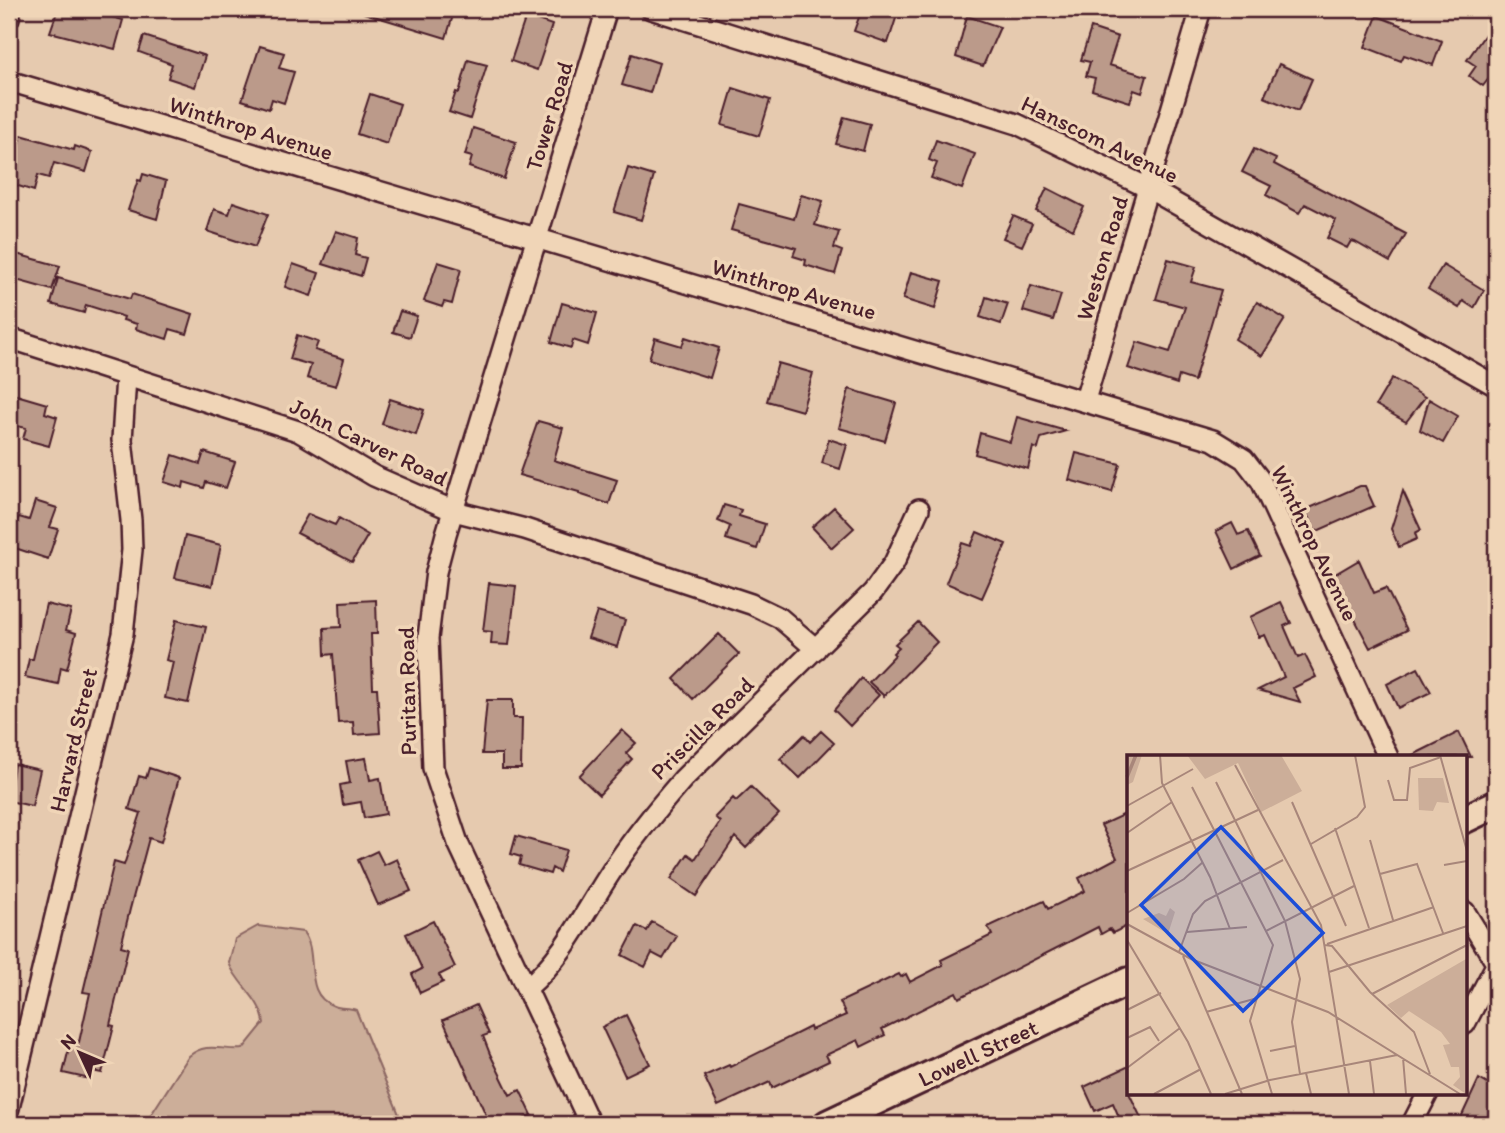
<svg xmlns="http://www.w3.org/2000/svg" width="1505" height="1133" font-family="Itim,sans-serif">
	<rect width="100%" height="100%" fill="#e6caaf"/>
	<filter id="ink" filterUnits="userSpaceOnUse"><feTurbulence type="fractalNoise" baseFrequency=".0143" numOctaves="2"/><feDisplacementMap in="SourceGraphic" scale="14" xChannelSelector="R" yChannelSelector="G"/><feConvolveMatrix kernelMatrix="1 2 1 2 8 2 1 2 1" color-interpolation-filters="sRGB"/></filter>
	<g filter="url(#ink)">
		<!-- green -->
		<path fill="#ccae99" stroke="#8b6662" stroke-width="2" d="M258 926 303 932C320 953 301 995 334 1006 341 1009 348 1007 356 1010L403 1124H145L189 1056C207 1041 222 1051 243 1049L264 1023C261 998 238 986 229 963L235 939Z"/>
		<!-- building -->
		<path fill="#bb9a8a" stroke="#4a1f2b" stroke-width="2" d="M58 9H83L123 20 115 49 50 32Z
			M365 9H455L446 38 364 13Z
			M862 9H899L888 43 854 31Z
			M526 16 552 25 537 70 511 61Z
			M967 16 1000 27 983 66 956 57Z
			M1377 16 1442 41 1433 65 1404 55 1401 61 1365 47Z
			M1496 19V81L1490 77 1483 86 1469 76 1476 66 1467 60Z
			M1091 28 1118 37 1109 65 1147 76 1142 93 1134 90 1130 102 1092 90 1095 78 1086 76 1090 62 1081 60Z
			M144 36 205 56 195 87 168 78 172 64 139 52Z
			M260 46 284 53 279 68 294 72 284 103 272 99 269 109 242 100Z
			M632 54 659 63 650 93 622 85Z
			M468 60 487 65 470 119 449 112 456 92 459 93Z
			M1279 64 1312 79 1298 111 1264 97Z
			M733 88 770 100 759 136 722 125Z
			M370 94 400 104 387 144 357 134Z
			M844 117 870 124 863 151 836 144Z
			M473 128 516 142 504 179 469 167 472 157 465 155Z
			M21 135 74 150 75 146 92 152 86 172 54 163 49 178 38 175 34 191 9 183Z
			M936 140 975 154 962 189 931 178 937 163 929 160Z
			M1254 149 1276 159 1274 164 1406 234 1390 262 1355 242 1351 241 1347 248 1327 238 1336 220 1305 204 1299 213 1266 195 1271 186 1242 172Z
			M628 168 654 176 641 220 614 212Z
			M143 174 166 181 157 219 128 210 138 180 141 181Z
			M1047 188 1084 207 1073 230 1036 211Z
			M801 195 823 201 815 225 839 232 834 248 842 251 835 274 805 265 806 260 793 256 796 248 731 230 739 204 794 219Z
			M233 202 268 214 255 247 207 231 214 209 229 214Z
			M1013 216 1032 224 1022 246 1003 238Z
			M336 231 358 238 355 255 366 258 361 276 323 264Z
			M9 252 60 266 52 290 9 278Z
			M1168 259 1196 267 1191 282 1221 290 1194 381 1179 376 1177 384 1128 368 1137 342 1170 352 1185 307 1156 299Z
			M438 262 461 269 452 304 444 302 442 307 424 301Z
			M293 264 319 273 311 296 285 287Z
			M1443 265 1484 290 1474 308 1463 301 1459 308 1428 289Z
			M911 272 943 281 935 309 903 299Z
			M58 278 130 299 132 294 193 314 187 334 170 329 167 339 136 329 137 324 123 320 124 317 86 305 84 313 51 304Z
			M1031 286 1061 295 1053 320 1023 311Z
			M986 297 1008 304 1001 324 980 317Z
			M1257 302 1285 319 1262 356 1235 339Z
			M562 303 597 313 588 345 573 340 571 348 551 342Z
			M400 311 417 316 410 337 393 332Z
			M297 335 318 342 315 350 344 359 336 386 307 378 311 365 290 359Z
			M685 337 719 348 710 378 649 359 655 338 682 346Z
			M778 363 813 373 802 411 767 401Z
			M1392 378 1425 397 1406 422 1376 405Z
			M849 389 896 403 885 441 839 428Z
			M13 394 47 404 45 413 57 417 49 446 23 439 26 428 9 424Z
			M390 399 424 410 416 435 382 424Z
			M1429 399 1458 416 1443 443 1420 430Z
			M1017 417 1066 431 1041 438 1038 449 1033 447 1028 469 975 454 980 433 1010 442Z
			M538 421 563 428 554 460 617 480 609 504 579 494V492L519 475Z
			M829 439 847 445 840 469 822 463Z
			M204 452 235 462 226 488 206 482 204 488 184 482 183 488 164 482 173 455 200 464Z
			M1076 453 1120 464 1112 492 1069 480Z
			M1360 486H1365L1374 506 1315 532 1305 510Z
			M1403 491 1421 530 1415 533 1417 539 1399 547 1391 529Z
			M35 501 57 508 50 527 58 529 48 559 9 546 13 527 19 517 29 520Z
			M724 505 741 510 739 516 765 524 757 549 726 539 730 526 718 521Z
			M834 507 854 528 832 548 812 527Z
			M308 514 335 525 339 518 368 535 352 562 297 533Z
			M1232 523 1238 535 1248 531 1260 556 1234 569 1216 531Z
			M977 532 1006 544 982 598 946 583 962 543 971 546Z
			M185 536 221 545 212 586 175 578Z
			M1359 560 1374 593 1386 588 1407 630 1370 648 1332 576Z
			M489 583 516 586 509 645 491 644 492 632 483 631Z
			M376 600 377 634H371L373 688H377L380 733 354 735 353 722 338 723 333 654 325 655 324 628 341 627 340 602Z
			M1281 602 1291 623 1284 626 1298 658 1305 655 1316 677 1293 688 1300 702 1258 690 1284 677 1265 635 1259 637 1250 617Z
			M46 604 71 610 66 630 76 633 67 669 61 667 58 684 25 677 29 659H33Z
			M597 612 625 620 617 647 588 638Z
			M176 620 206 627 188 703 165 698 173 662 166 660Z
			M918 622 937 642 884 696 869 682 895 655 893 653 899 647 895 644Z
			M719 634 739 654 693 699 674 679Z
			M1418 668 1431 692 1398 708 1387 684Z
			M861 678 879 695 850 726 834 710Z
			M487 700H513V718H522L521 769H502V754H482Z
			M622 730 636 743 626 753 632 759 599 795 579 776Z
			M821 731 834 743 800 778 780 759 804 735 810 742Z
			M1459 732 1471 757H1409Z
			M366 758 370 780 380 778 386 814 364 818 361 802 343 805 340 785 350 783 346 761Z
			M14 764 40 770 32 806 9 801Z
			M149 768 179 778 161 842 149 838 130 909 121 946 128 948 110 1025 114 1026 102 1073 92 1071 90 1079 63 1073 71 1040 79 1042 90 993 83 992 114 862 124 865 141 813 129 809 139 776 146 778Z
			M751 787 779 814 746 848 735 837 696 896 671 879 688 854 695 859 720 822 715 817 733 798 736 801Z
			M1129 812V925L1113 933 1110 929 1101 934 1098 927 959 998 956 992 882 1029 885 1035 861 1047 858 1040 826 1055 829 1061 772 1088 770 1082 718 1106 704 1076 729 1065 730 1067 810 1027 811 1030 846 1015 840 1002 899 974 901 977 906 974 910 982 943 965 941 960 992 935 988 927 1044 901 1048 909 1085 891 1079 878 1117 858 1101 825Z
			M516 836 566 850 559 872 552 868 550 874 519 865 521 857 511 854Z
			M377 851 384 865 397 859 411 891 378 905 358 860Z
			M433 921 455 967 439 975 443 982 420 993 412 974 422 969 406 934Z
			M652 922 677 936 663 959 652 953 645 967 622 955 637 926 647 931Z
			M476 1005 489 1034 483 1036 490 1054 510 1095 520 1090 532 1115 513 1124H490L443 1020Z
			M626 1015 650 1064 625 1076 602 1027Z
			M1129 1066V1093L1144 1124H1122L1113 1103 1095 1111 1084 1087Z
			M1479 1079 1496 1089V1105L1486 1124H1458Z"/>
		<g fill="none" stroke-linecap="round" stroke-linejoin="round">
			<!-- street casing -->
			<g stroke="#4a1f2b" stroke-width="24">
				<path id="street" d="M651 9 1017 124 1148 188 1496 386
					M9 18 11 9
					M9 81 1213 440 1244 459 1261 481 1388 757
					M9 338 298 431 374 476 454 511 525 529 751 604 780 618 816 649
					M1085 400 1201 9
					M1465 912 1496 963
					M527 988C565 955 584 913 611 872 632 839 657 809 683 779L873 592 894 563 919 509
					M1465 1024 1496 965
					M9 1108 123 634 132 550 131 520 122 440 126 377
					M590 1124 458 843 433 768 428 638 436 572 446 534 607 9
					M1412 1124 1428 1093"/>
			</g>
			<!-- secondary casing -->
			<g stroke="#4a1f2b" stroke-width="32">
				<path id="secondary" d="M1465 819 1496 804
					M827 1124 1129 981"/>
			</g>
			<!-- street -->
			<use href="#street" stroke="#f0d5b7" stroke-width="19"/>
			<!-- secondary -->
			<use href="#secondary" stroke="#f0d5b7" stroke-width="26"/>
		</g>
	</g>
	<g text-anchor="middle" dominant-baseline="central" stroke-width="7" stroke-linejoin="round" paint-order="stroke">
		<!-- street labels -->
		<g font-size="23" fill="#4a1f2b" stroke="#f0d5b7">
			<text transform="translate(549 116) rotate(-73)">Tower Road</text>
			<text transform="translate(251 128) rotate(17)">Winthrop Avenue</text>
			<text transform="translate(1100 139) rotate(26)">Hanscom Avenue</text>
			<text transform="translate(1102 258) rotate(-73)">Weston Road</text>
			<text transform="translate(794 289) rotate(16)">Winthrop Avenue</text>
			<text transform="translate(369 442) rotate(26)">John Carver Road</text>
			<text transform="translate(1315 543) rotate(64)">Winthrop Avenue</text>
			<text transform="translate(407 691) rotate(-91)">Puritan Road</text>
			<text transform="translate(702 728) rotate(-45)">Priscilla Road</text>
			<text transform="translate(73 740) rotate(-77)">Harvard Street</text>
			<text transform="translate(978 1053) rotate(-25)">Lowell Street</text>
		</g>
	</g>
	<!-- overview -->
	<g transform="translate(1127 755)">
		<rect width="340" height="340" fill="#e6caaf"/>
		<path d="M0 0H15L6 27 0 30ZM60 0H154L175 36 134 57 111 8 78 24ZM291 23H316L322 48 310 47 306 56 292 55ZM43 153 48 157 41 179 16 164 32 158 39 161ZM339 204V339L326 330 333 322 332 312H324L316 290 323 289 314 277 282 256 274 263 260 250Z" fill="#ccae99"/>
		<path fill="none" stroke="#a8867a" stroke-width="3.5" d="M0 22 9 0"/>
		<path fill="none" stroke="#a8867a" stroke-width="2" d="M33 0 35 28 83 122 103 174M313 0 340 96M108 10 194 170 222 339M261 25 267 45H280L283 13 314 2M89 27 158 166 173 224 165 267 173 319M65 32 146 190 123 266 145 339M165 47 219 171M0 51 66 14M208 73 242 173M0 78 45 47M243 85 266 165M184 89 230 62 238 52 228 0M317 110 340 106M0 116 131 55M253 119 290 109 316 178M0 158 57 124 76 107M0 169 64 204 201 257 333 339M139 176 227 131M60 177 120 172M0 185 61 287 84 339M200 189 307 152M198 190 205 191 243 237 287 277 303 319M52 197 66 159 78 146 156 105M56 201 115 339M202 217 340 171M245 239 340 190M0 255 34 238M79 257 127 244M0 283 23 272 32 286M143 296 168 291M276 303 279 339M243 306 247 339M0 313 53 273M179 318 184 339M27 339 74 314M98 339 143 325 270 300"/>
		<path fill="#1d4ed8" fill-opacity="0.15" stroke="#1d4ed8" stroke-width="3.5" d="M94 72 196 178 116 256 14 150Z"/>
		<rect width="340" height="340" fill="none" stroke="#4a1f2b" stroke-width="3.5"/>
	</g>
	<!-- margin -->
	<rect width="1505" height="1133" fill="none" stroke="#f0d5b7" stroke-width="35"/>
	<rect x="18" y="18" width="1470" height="1098" fill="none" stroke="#4a1f2b" stroke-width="2.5" filter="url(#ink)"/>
	<!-- north arrow -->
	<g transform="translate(80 1053) rotate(314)" stroke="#f0d5b7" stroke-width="5" paint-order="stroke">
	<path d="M0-5L12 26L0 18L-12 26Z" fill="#4a1f2b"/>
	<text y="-10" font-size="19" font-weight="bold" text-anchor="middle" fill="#4a1f2b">N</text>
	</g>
</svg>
